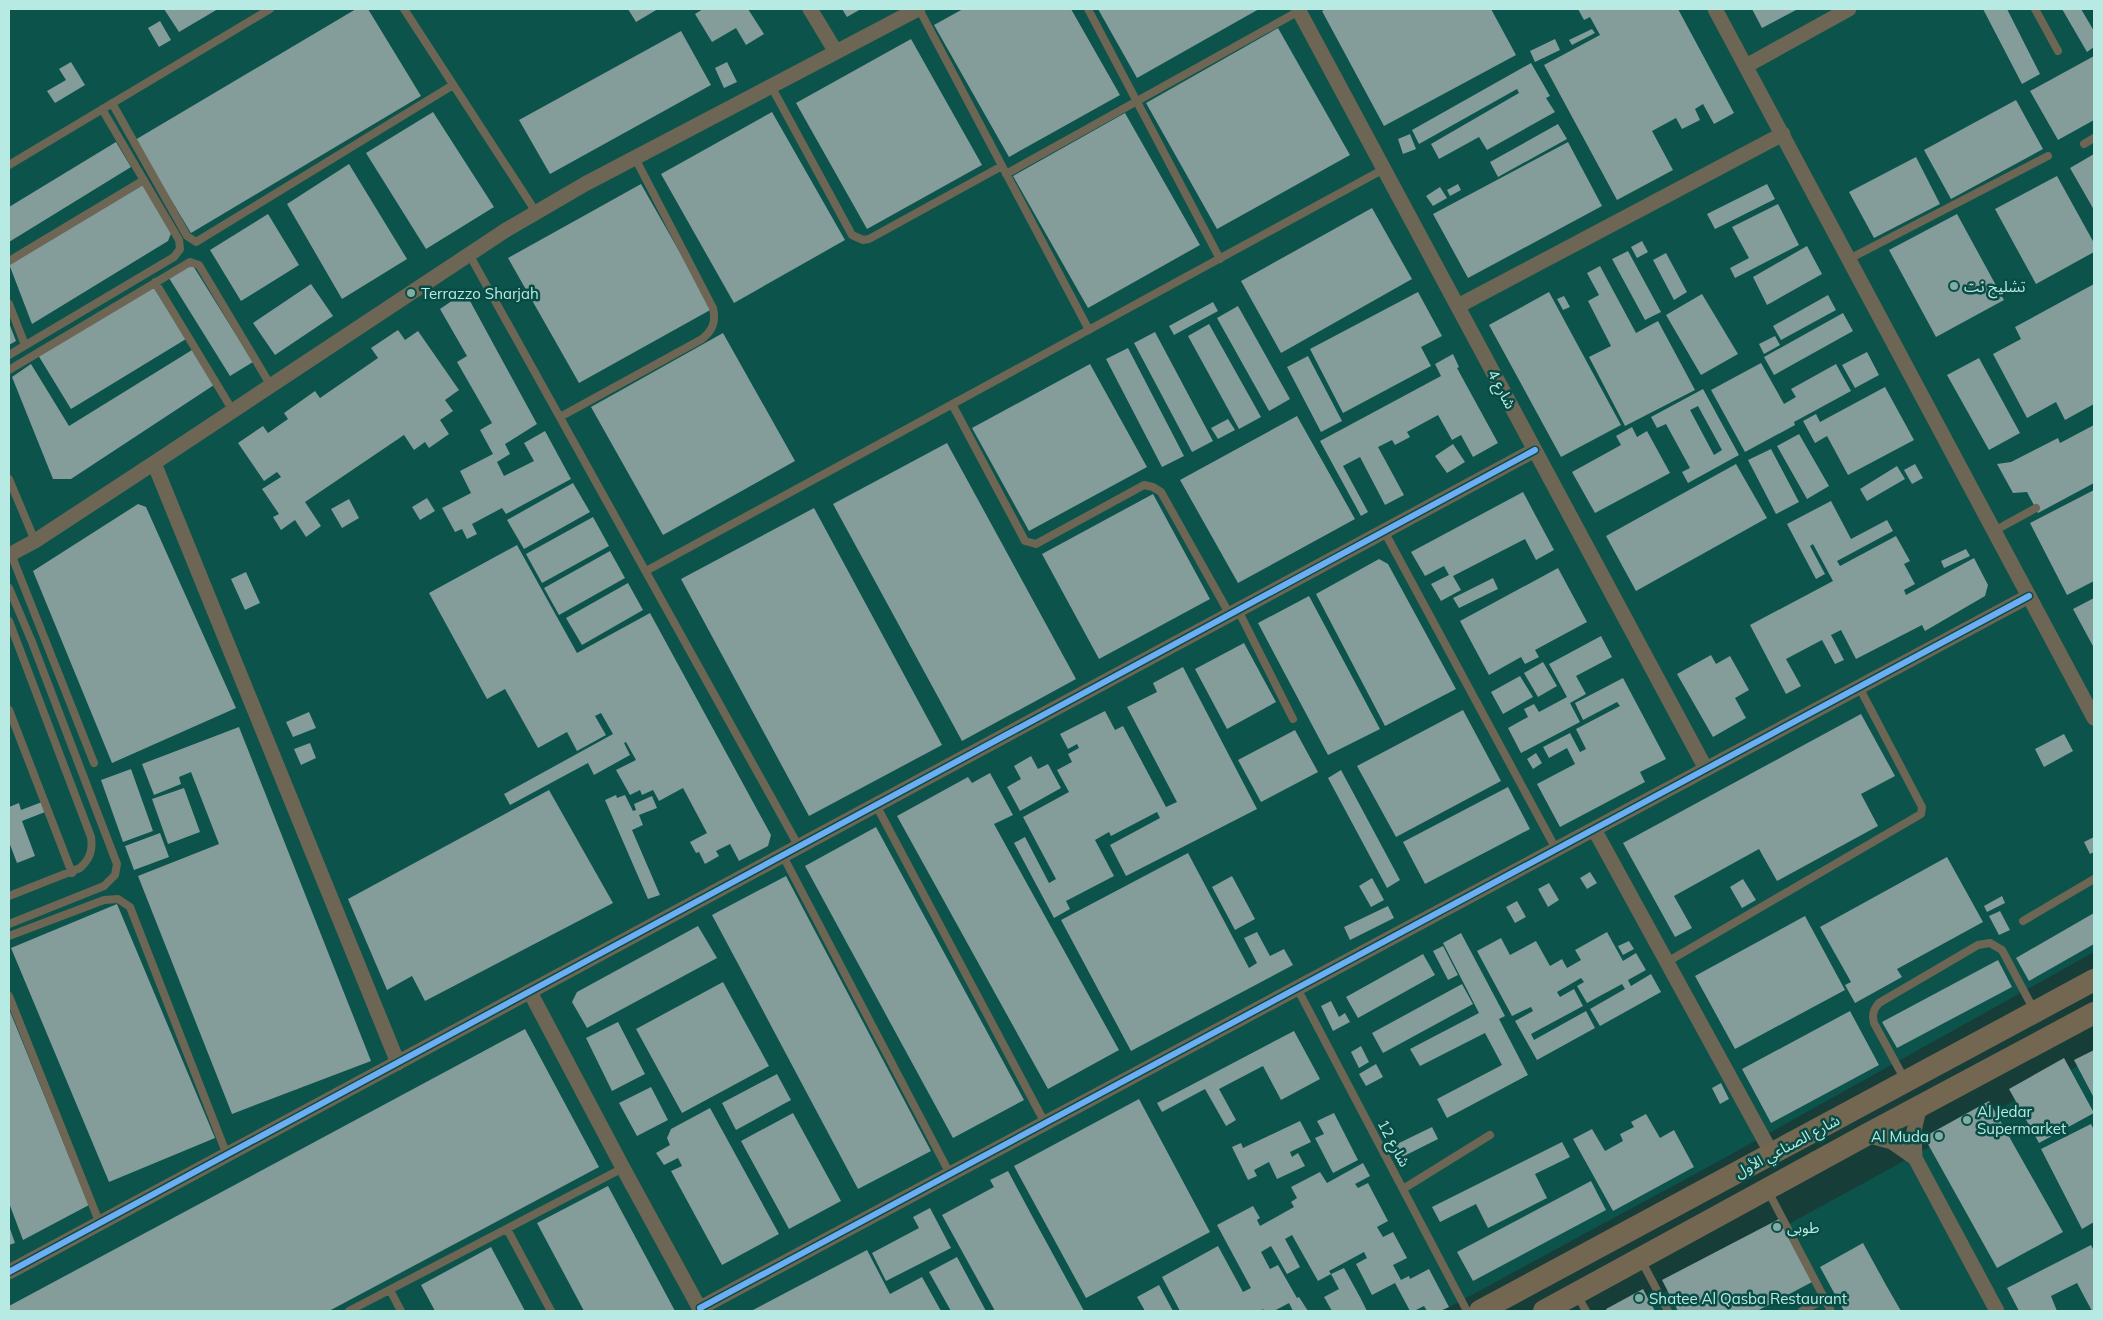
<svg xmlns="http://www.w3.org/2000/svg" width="2103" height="1320" font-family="Mulish,'Noto Sans Arabic',sans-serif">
	<rect width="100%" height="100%" fill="#173d38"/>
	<!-- built -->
	<path fill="#0c534c" d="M9 9H2094V952L1719 1161 1442 1311H9Z
		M2094 1057V1311H1630L2081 1064Z"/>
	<!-- building -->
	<path fill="#849c9a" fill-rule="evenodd" d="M164 9H218L179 32Z
		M356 9H368L421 96 191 233 135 140Z
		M628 9H658L636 22Z
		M703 9H748L764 34 746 45 736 28 712 42 695 14Z
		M842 9H861L847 17Z
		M963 9H1071L1120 95 1009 157 934 25Z
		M1098 9H1259L1137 78Z
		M1326 9H1491L1516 55 1384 126 1322 11Z
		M1578 9H1678L1734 113 1714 124 1703 104 1695 109 1700 120 1682 129 1676 118 1652 131 1673 170 1617 200 1544 65 1600 35 1590 17 1584 20Z
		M1752 9H1798L1762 28Z
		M1983 9H2007L2040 74 2022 84Z
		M2062 9H2081L2094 31V47L2087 52Z
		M160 21 171 40 159 47 148 28Z
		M1278 28 1350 155 1217 229 1146 103Z
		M1592 29 1595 33 1572 45 1569 40Z
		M681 31 711 85 550 174 519 120Z
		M911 39 982 165 867 229 796 103Z
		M1555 39 1560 50 1535 62 1530 51Z
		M2094 56V120L2058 140 2030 91Z
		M71 62 85 85 55 103 47 91 66 80 59 69Z
		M727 62 737 82 724 88 715 68Z
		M1531 63 1550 96 1546 98 1555 112 1487 150 1479 137 1439 159 1431 144 1519 93 1517 89 1419 144 1412 130Z
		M2016 100 2043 149 1951 199 1924 150Z
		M433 112 494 207 426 249 366 153Z
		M772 112 845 240 734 303 661 174Z
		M1125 113 1200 245 1088 308 1013 176Z
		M1558 124 1567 139 1498 177 1490 162Z
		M1410 134 1416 149 1403 154 1398 139Z
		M116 142 131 167 9 242V207Z
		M1568 142 1602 206 1468 278 1433 214Z
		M2094 154V210L2070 168Z
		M1916 157 1940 204 1874 238 1849 192Z
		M349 164 407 259 342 299 287 204Z
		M2057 176 2094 243V252L2036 284 1995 209Z
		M143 183 172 231 168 241 32 324 9 264Z
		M641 184 712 309 579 383 508 258Z
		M1458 184 1461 190 1450 196 1447 190Z
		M1767 184 1775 199 1715 229 1707 214Z
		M1440 187 1447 198 1433 206 1426 196Z
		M1778 204 1799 245 1735 278 1730 268 1749 258 1732 227Z
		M1372 208 1412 279 1281 353 1241 281Z
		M268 214 299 265 241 301 210 250Z
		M1957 214 2004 300 1936 337 1889 250Z
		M1642 241 1648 252 1637 258 1631 247Z
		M1807 246 1822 274 1767 305 1753 277Z
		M1628 251 1661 312 1645 320 1612 259Z
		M1666 253 1687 292 1674 300 1653 260Z
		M192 264 253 362 230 376 169 278Z
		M1600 266 1636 333 1658 321 1695 390 1625 426 1589 357 1611 346 1588 301 1599 295 1587 273Z
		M311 284 333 316 275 355 253 323Z
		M2094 284V404L2065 420 2056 402 2027 418 1993 354 2021 339 2015 327Z
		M152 285 186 339 71 409 38 355Z
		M1418 292 1442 336 1421 347 1431 366 1343 413 1310 349Z
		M1549 292 1621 425 1561 457 1489 325Z
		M1702 294 1738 354 1701 375 1666 315Z
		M1828 295 1836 310 1781 340 1773 326Z
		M1564 296 1570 307 1563 310 1557 299Z
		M456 298 470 301 537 424 505 444 510 454 497 462 504 476 534 461 524 443 545 431 571 479 506 514 502 508 472 524 477 534 467 539 462 529 455 532 442 508 471 493 460 471 493 454 480 430 492 423 457 362 467 356 440 309Z
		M1213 302 1218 311 1174 335 1169 326Z
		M1238 306 1290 399 1269 411 1217 318Z
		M1843 313 1853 331 1774 375 1764 357Z
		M9 323 16 341 9 345Z
		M1209 324 1261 417 1239 429 1188 336Z
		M398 330 405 340 418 331 459 390 445 400 453 411 440 420 449 434 429 448 425 442 414 450 404 435 305 502 321 526 306 537 295 520 281 530 273 517 279 514 262 489 281 477 277 472 264 481 238 443 263 426 268 433 288 419 284 413 315 391 320 398 378 358 371 348Z
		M1155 332 1213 441 1192 452 1134 343Z
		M723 333 795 461 663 535 591 407Z
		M1775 336 1780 345 1764 354 1759 344Z
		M1128 348 1184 456 1162 467 1106 359Z
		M192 350 214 385 71 479H53L12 377 31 364 69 426Z
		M1867 352 1879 375 1855 388 1842 365Z
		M1453 354 1459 367 1457 368 1498 443 1473 457 1461 435 1452 440 1438 415 1407 432 1410 437 1395 445 1392 440 1378 447 1404 495 1385 505 1360 457 1343 466 1368 512 1361 516 1320 441 1441 376 1435 364Z
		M1308 356 1342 421 1321 432 1287 367Z
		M1979 358 2020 433 1989 450 1947 375Z
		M1761 363 1784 404 1796 397 1791 389 1836 364 1851 391 1794 422 1795 425 1745 452 1711 390Z
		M1090 364 1147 467 1029 531 972 428Z
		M1885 387 1914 440 1848 475 1827 436 1815 443 1803 421 1816 414 1820 422Z
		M1703 389 1739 455 1688 483 1682 472 1690 468 1666 424 1657 428 1651 417ZM1698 406 1722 450 1714 455 1690 410Z
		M1297 416 1355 519 1238 583 1180 480Z
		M1228 419 1235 430 1218 439 1211 428Z
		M2094 425V483L2038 513 2027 492 2013 493 1997 464 2011 462 2058 438 2060 443Z
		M1632 427 1637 437 1647 431 1670 473 1595 513 1572 472 1621 445 1616 436Z
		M1799 434 1829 486 1807 499 1777 446Z
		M947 443 1076 679 962 741 833 504Z
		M1453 444 1465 462 1447 473 1435 456Z
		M1771 449 1799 502 1776 514 1748 460Z
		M1736 464 1767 518 1636 591 1606 536Z
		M1915 464 1923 478 1912 484 1904 470Z
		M1897 466 1905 479 1867 501 1860 489Z
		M573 483 590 512 524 549 507 520Z
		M2094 490V581L2067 595 2030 523Z
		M1523 492 1554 550 1536 560 1525 539 1453 576 1461 590 1441 601 1431 584 1449 575 1444 566 1425 576 1411 552Z
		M1153 494 1210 599 1099 659 1042 554Z
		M427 498 435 511 420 520 412 507Z
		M349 499 359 518 342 528 331 509Z
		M1831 501 1851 539 1887 520 1893 531 1837 561 1840 566 1896 536 1910 561 1904 564 1915 584 1904 590 1906 595 1974 558 1988 585 1985 596 1925 631 1922 625 1856 659 1841 630 1831 635 1844 660 1835 664 1822 640 1786 659 1801 686 1786 694 1750 625 1833 581 1813 544 1810 546 1825 574 1816 579 1787 524Z
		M138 504 146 507 236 708 112 763 33 571Z
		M814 508 942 745 809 816 681 579Z
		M593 517 609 546 542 583 526 554Z
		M517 545 577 653 650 613 771 835 768 846 739 861 730 844 716 851 719 856 705 864 699 852 696 853 690 842 707 833 683 788 659 801 653 790 642 795 640 790 630 795 616 770 636 760 626 742 624 743 630 755 594 775 588 763 510 805 504 794 613 734 601 713 595 716 606 735 577 751 567 732 538 748 505 689 487 699 429 593Z
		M1966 549 1970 556 1944 568 1941 561Z
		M610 551 625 578 559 615 544 588Z
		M1379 559 1388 564 1456 689 1385 726 1316 594Z
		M1558 568 1587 622 1535 650 1539 657 1525 664 1521 657 1489 675 1460 621Z
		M246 572 260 603 245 610 231 579Z
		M1493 578 1498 589 1459 608 1453 598Z
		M628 583 643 610 582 645 566 618Z
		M1309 596 1380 729 1328 755 1258 623Z
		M2094 598V648L2073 609Z
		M1601 636 1612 657 1576 676 1586 694 1570 703 1580 722 1521 753 1508 728 1528 717 1524 709 1534 704 1539 712 1567 697 1549 664Z
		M1244 643 1276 702 1227 729 1195 669Z
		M1711 655 1716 664 1730 656 1749 690 1735 698 1746 718 1713 737 1677 674Z
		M1543 662 1557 686 1538 697 1524 673Z
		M1183 667 1257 809 1126 876 1110 845 1160 818 1157 812 1111 836 1109 832 1095 840 1114 876 1066 901 1070 909 1054 918 1014 843 1025 837 1049 883 1056 879 1023 817 1069 792 1057 770 1072 762 1068 754 1079 748 1077 744 1068 749 1060 734 1105 711 1115 730 1123 726 1166 807 1177 802 1127 707 1157 692 1153 683Z
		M1520 676 1533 697 1503 714 1491 692Z
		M1623 678 1666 759 1640 772 1645 782 1560 827 1537 784 1575 764 1567 748 1549 758 1543 747 1570 733 1580 752 1586 749 1576 729 1620 706 1617 702 1583 720 1575 703Z
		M1463 710 1501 781 1396 837 1357 766Z
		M309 712 316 728 293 737 286 722Z
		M1861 714 1895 776 1861 794 1878 826 1777 881 1759 849 1674 896 1692 928 1675 937 1623 843Z
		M239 727 371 1061 232 1114 138 876 219 844 191 772 179 777 181 784 154 795 142 764Z
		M1295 730 1318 772 1261 802 1238 760Z
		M2064 734 2073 751 2044 767 2035 749Z
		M310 743 316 758 301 765 294 749Z
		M1536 753 1542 763 1533 769 1527 759Z
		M1031 756 1038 769 1048 764 1061 788 1020 811 1007 787 1021 779 1014 766Z
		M131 769 153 831 123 842 101 780Z
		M1341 770 1400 880 1387 888 1328 778Z
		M990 773 1013 815 994 824 1119 1050 1048 1089 897 816 968 777 972 783Z
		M1508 787 1530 829 1425 884 1403 842Z
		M184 788 200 832 168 844 152 799Z
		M549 790 613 903 425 1001 412 976 387 990 348 899Z
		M616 795 617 798 625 795 633 811 636 810 634 804 652 796 657 808 639 815 643 825 632 830 660 895 648 899 605 800Z
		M42 802 45 812 22 821 35 856 17 863 9 842V807L19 803 21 810Z
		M876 827 1024 1100 953 1138 805 866Z
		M160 833 169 857 134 870 125 846Z
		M2094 837V852L2090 854 2084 842Z
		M1188 853 1249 968 1257 963 1244 938 1257 932 1270 956 1284 949 1293 965 1131 1051 1061 920Z
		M1947 857 1983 922 1897 969 1902 977 1855 1003 1845 985 1851 982 1820 927Z
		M1590 872 1597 883 1587 889 1580 878Z
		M786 876 931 1151 858 1189 712 915Z
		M1232 876 1255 919 1235 930 1212 887Z
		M1372 878 1384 900 1371 907 1359 886Z
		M1743 879 1756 900 1742 908 1730 887Z
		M1549 883 1559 900 1548 907 1538 889Z
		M2002 896 2005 903 1987 912 1984 906Z
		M1517 901 1526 917 1515 923 1506 907Z
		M117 904 215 1138 109 1182 11 948Z
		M1388 906 1394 918 1350 940 1344 927Z
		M2000 911 2010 930 1999 935 1989 916Z
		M2094 913V944L2029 981 2016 958Z
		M1805 916 1845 990 1735 1049 1695 976Z
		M698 926 717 958 587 1028 572 1002 577 992Z
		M1607 932 1623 961 1636 953 1646 970 1628 980 1631 986 1651 974 1661 992 1600 1026 1590 1009 1625 989 1622 984 1587 1003 1577 986 1584 982 1581 978 1557 992 1560 997 1574 989 1583 1006 1531 1034 1534 1040 1586 1011 1595 1028 1537 1060 1515 1021 1533 1011 1531 1007 1512 1016 1477 951 1501 938 1510 955 1536 941 1550 966 1562 959 1567 968 1581 960 1575 950Z
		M1461 933 1505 1016 1499 1019 1528 1075 1447 1118 1437 1099 1502 1065 1485 1033 1420 1066 1410 1049 1479 1013 1443 943Z
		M1629 941 1634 949 1623 955 1618 946Z
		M1443 946 1458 975 1448 980 1433 951Z
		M1423 954 1435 975 1358 1018 1346 997Z
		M1998 960 2012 987 1897 1048 1882 1022Z
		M723 982 769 1066 682 1113 636 1029Z
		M1462 984 1473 1004 1383 1053 1372 1033Z
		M1331 1001 1339 1017 1345 1013 1350 1022 1333 1031 1321 1006Z
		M9 1009 89 1205 23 1240 9 1203Z
		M1850 1011 1879 1065 1771 1123 1742 1069Z
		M618 1022 645 1074 612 1091 586 1038Z
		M525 1029 599 1167 329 1311H9V1306Z
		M1294 1031 1320 1079 1281 1100 1263 1066 1219 1089 1236 1120 1226 1126 1205 1089 1162 1112 1157 1103Z
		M1361 1046 1369 1062 1359 1068 1351 1052Z
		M2094 1050V1098L2074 1060Z
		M2064 1058 2094 1113 2039 1143 2009 1089Z
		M1376 1064 1383 1077 1366 1086 1359 1074Z
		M777 1074 791 1100 736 1130 722 1103Z
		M1721 1083 1729 1099 1720 1104 1712 1088Z
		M651 1087 668 1120 637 1136 619 1103Z
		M1139 1099 1210 1232 1086 1298 1014 1166Z
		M1989 1101 2063 1232 1997 1268 1924 1137Z
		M710 1108 779 1234 722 1265 671 1171 682 1166 678 1158 664 1165 656 1153 670 1145 667 1138 671 1129Z
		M793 1113 841 1201 789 1229 741 1141Z
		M1334 1113 1358 1160 1333 1173 1315 1138 1324 1134 1317 1121Z
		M1646 1114 1660 1138 1674 1130 1694 1167 1613 1211 1573 1139 1592 1129 1605 1151 1623 1141 1620 1134 1634 1127 1631 1122Z
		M1300 1121 1311 1142 1290 1152 1292 1157 1298 1153 1305 1166 1277 1179 1269 1162 1254 1170 1257 1176 1248 1180 1232 1147 1241 1143 1243 1148Z
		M2091 1124 2094 1130V1222L2082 1229 2041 1149Z
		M1432 1127 1438 1139 1402 1157 1395 1145Z
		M1562 1142 1570 1157 1535 1174 1547 1198 1488 1228 1476 1204 1440 1222 1432 1207Z
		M1363 1163 1370 1176 1355 1184 1358 1188 1368 1183 1388 1221 1377 1227 1383 1237 1393 1232 1407 1258 1393 1265 1401 1280 1409 1276 1410 1279 1429 1269 1449 1307 1440 1311H1427L1424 1306 1414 1311H1410L1395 1283 1372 1295 1356 1264 1367 1258 1364 1252 1329 1271 1331 1274 1318 1281 1292 1235 1285 1239 1300 1267 1287 1274 1271 1246 1261 1252 1270 1269 1278 1265 1297 1298 1299 1297 1308 1311H1293L1289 1303 1274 1311H1264L1263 1309 1260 1311H1180L1162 1277 1218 1246 1243 1292 1251 1288 1217 1225 1253 1206 1260 1218 1257 1220 1260 1226 1294 1207 1291 1202 1297 1198 1291 1187 1320 1172 1327 1183Z
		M1008 1171 1031 1214 1084 1311H995L942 1215 994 1187 990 1180Z
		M1591 1181 1606 1210 1473 1281 1457 1252Z
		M608 1186 675 1311H584L537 1223Z
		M930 1208 951 1248 886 1281 872 1253 919 1228 913 1217Z
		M1781 1218 1814 1281 1757 1311H1678L1662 1280Z
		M9 1226 15 1243 9 1245Z
		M1863 1243 1886 1285 1901 1311H1844L1820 1267Z
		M2091 1245 2094 1251V1311H2092L2077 1283 2051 1296 2057 1311H2019L2007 1288Z
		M491 1247 525 1311H435L421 1285Z
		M867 1250 890 1294 922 1277 941 1311H751Z
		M957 1257 986 1311H951L929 1272Z
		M1344 1268 1360 1297 1367 1311H1332L1324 1297 1339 1289 1331 1274Z
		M1159 1285 1173 1311H1145L1137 1297Z
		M1643 1289 1655 1311H1607L1606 1309Z"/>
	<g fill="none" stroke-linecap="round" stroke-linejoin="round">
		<!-- service -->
		<path stroke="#6d6654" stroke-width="8" d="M404 9 536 212
			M919 9 1089 330
			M1088 9 1220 259
			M2035 9 2058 51
			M771 86 852 235 863 240 869 239 1002 166
			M112 103 187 236 196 242 453 85
			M2084 144 2094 138
			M9 165 270 9
			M1006 174 1299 11
			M469 254 799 847
			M1849 259 2048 156
			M9 261 144 180
			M155 282 233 411
			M9 304 25 345
			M9 355 174 257 180 249 179 240 102 109
			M9 370 190 262 199 265 271 386
			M952 404 1025 541 1036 544 1144 485 1153 487 1161 492 1230 615
			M560 417 702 339C713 330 716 322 713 308L635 158
			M9 479 35 541
			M1384 531 1556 849
			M1994 531 2036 508
			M11 554 94 763
			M646 571 1384 169
			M9 588 32 642 117 864 115 875 104 886 9 924
			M1238 610 1293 719
			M9 621 91 837C93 850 90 859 80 868L9 896
			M9 710 72 873
			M876 805 1045 1123
			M783 856 950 1174
			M2023 921 2094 879
			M9 936 104 900 118 899 130 907 227 1155
			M1667 962 1921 814 1922 807 1859 687
			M1297 988 1467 1311
			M9 996 100 1224
			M1905 1080 1874 1023C1872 1015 1873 1010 1879 1003L1978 945 1990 943 2002 950 2034 1010
			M1403 1189 1490 1135
			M1768 1191 1831 1311
			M507 1229 551 1311
			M1641 1260 1668 1311
			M390 1290 401 1311
			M1577 1295 1586 1311
			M349 1311 623 1168
			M1802 1311 1825 1299"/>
		<!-- minor -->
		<path stroke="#6d6654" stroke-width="15" d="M810 9 836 52
			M1298 9 1706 769
			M1715 9 2094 718
			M1746 66 1849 9
			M1458 306 1783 134
			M154 463 398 1063
			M9 555 35 541 154 463 506 230 585 184 918 9
			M1594 829 1772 1154
			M530 992 623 1168 701 1311
			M1866 1135 1892 1142 1915 1158 1997 1311
			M1915 1158 1914 1131 1920 1105
			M9 1272 1535 450
			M700 1308 2029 596"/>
		<!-- secondary -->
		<path stroke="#736752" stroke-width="22" d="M1480 1311 2094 980
			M1544 1311 1866 1135 2094 1013"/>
		<!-- cycleway casing -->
		<g stroke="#084c45" stroke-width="9">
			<path id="cycleway" d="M9 1272 1535 450
				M700 1308 2029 596"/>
		</g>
		<!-- cycleway -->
		<use href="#cycleway" stroke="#6dadf4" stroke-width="6"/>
	</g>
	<!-- markers -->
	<g fill="#7fada6" stroke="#084c45" stroke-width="2">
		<circle cx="1954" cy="286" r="5"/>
		<circle cx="411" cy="293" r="5"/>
		<circle cx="1967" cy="1120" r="5"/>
		<circle cx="1939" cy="1136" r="5"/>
		<circle cx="1777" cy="1227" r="5"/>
		<circle cx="1639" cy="1298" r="5"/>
	</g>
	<g text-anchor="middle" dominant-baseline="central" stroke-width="5" stroke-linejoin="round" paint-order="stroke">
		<!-- poi labels -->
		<g font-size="15" fill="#b7eae2" stroke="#084c45" text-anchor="start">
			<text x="1964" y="286">تشليح نت</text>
			<text x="421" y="293">Terrazzo Sharjah</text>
			<text x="1977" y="1111">Al Jedar<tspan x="1977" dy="17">Supermarket</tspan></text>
			<text x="1929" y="1136" text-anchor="end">Al Muda</text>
			<text x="1787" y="1227">طوبى</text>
			<text x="1649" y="1298">Shatee Al Qasba Restaurant</text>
		</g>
		<!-- street labels -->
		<g font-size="15" fill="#b7eae2" stroke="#084c45">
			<text transform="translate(1502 389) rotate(62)">شارع 4</text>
			<text transform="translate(1394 1143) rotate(62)">شارع 12</text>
			<text transform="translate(1787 1146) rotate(-28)">شارع الصناعي الأول</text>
		</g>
	</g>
	<!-- border -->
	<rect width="2103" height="1320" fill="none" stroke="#b7eae2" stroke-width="20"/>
</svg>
